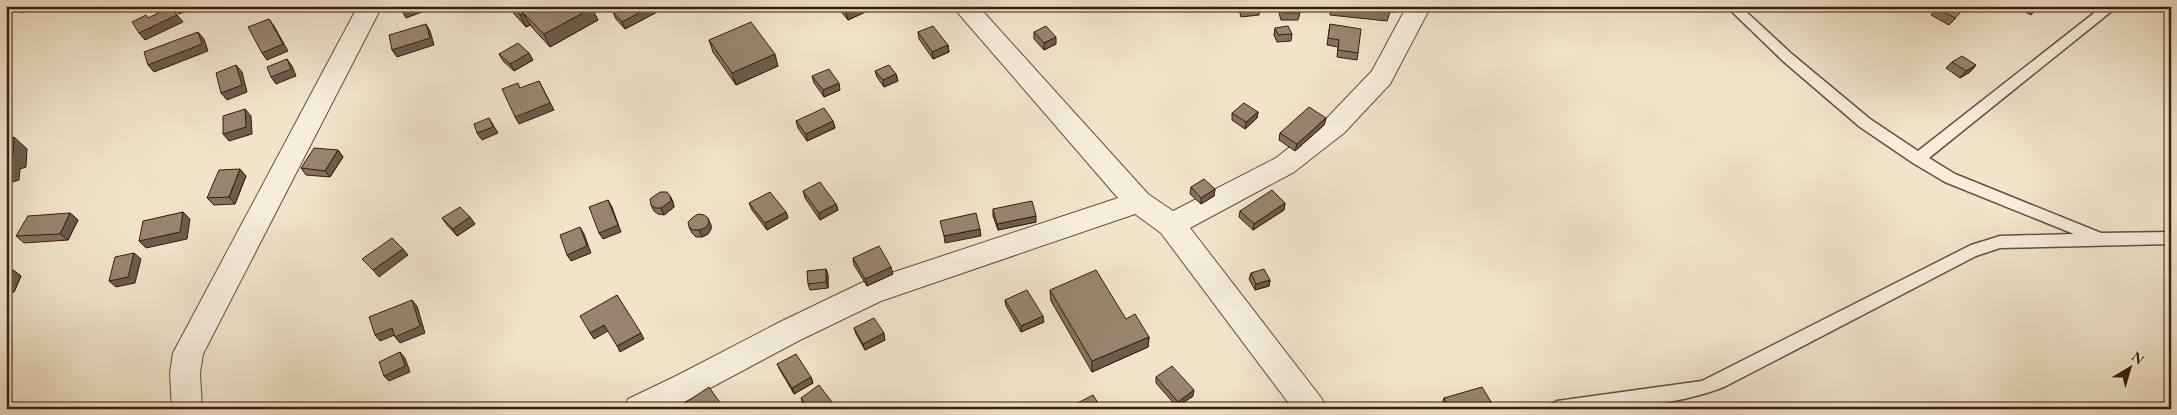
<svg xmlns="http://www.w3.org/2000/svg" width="2177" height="415" font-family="'EB Garamond',serif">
	<rect width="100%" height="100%" fill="#f1e4ca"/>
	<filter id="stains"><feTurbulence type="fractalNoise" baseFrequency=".004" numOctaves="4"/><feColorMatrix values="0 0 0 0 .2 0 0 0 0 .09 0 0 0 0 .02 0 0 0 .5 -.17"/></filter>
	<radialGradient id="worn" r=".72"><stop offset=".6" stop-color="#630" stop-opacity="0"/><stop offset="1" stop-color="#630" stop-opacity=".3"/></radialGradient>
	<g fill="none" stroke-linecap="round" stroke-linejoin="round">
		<!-- lane casing -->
		<g stroke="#684d3c" stroke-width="3">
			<path id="lane" d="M1726 6H1740L1793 55 1870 119 1918 151 2103 6H2118L1929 158 1955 174 2101 233 2171 232V244L2000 248 1976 256 1726 386C1673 408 1605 409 1549 409L1551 404 1557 401 1702 381 1971 245 2000 236 2074 234 1945 182 1913 163 1860 127 1783 61Z"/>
		</g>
		<!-- street casing -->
		<g stroke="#684d3c" stroke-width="2">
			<path id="street" d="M358 6H382L203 354 200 373 202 409H172L170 373 173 353Z
				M952 6H978L1148 194 1173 211 1276 158 1326 119 1372 71 1407 6H1431L1390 84 1344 133 1294 172 1190 228 1322 399 1326 409H1293L1161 233 1135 214 881 301 800 340 671 409H624L628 399 676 376 780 322 861 283 1118 198Z"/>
		</g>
		<!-- lane -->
		<use href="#lane" fill="#f6eddd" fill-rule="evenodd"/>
		<!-- street -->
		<use href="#street" fill="#f6eddd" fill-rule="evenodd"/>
	</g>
	<!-- wall -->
	<path fill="#84725f" stroke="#3a1b0d" d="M507 6H590L598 20 550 47 530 25 526 27Z
		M838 6H876V7L848 20 839 9Z
		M1238 6H1259L1260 8 1259 15 1241 17Z
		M1277 6H1298L1300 13 1298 20H1281Z
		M1330 6H1398L1396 12H1390L1387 21 1330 15Z
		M1938 6 1956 18 1949 25 1931 15Z
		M2015 6H2039L2031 15Z
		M613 12H657L625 29 616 19Z
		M1330 24 1358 53 1357 60 1337 57 1338 47 1327 45Z
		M1275 28 1292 34 1291 41 1277 42 1274 35Z
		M918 32 948 45 949 52 933 59 919 39Z
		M1034 32 1056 44 1044 50 1034 39Z
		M709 40 778 66 736 85 713 52Z
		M499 54 533 60 514 71 503 61Z
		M1952 62 1976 65 1970 72 1960 78 1946 68Z
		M875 71 896 74 898 81 884 87 877 77Z
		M812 76 840 90 824 97 814 83Z
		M1258 112 1257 118 1245 129 1232 120V113Z
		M1326 118 1324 125 1295 151 1279 140 1280 133Z
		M796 121H833L835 128 807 141 798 128Z
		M338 150 343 157 330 177 306 175 301 168Z
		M246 176 235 204 214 205 207 198Z
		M1191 187 1215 189 1214 196 1201 204 1190 194Z
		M803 191 836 204 838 210 820 220 805 198Z
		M670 196 673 202 674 207 664 215 658 214 654 211 651 205Z
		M749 203 786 212 788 218 767 230 752 210Z
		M1285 203 1284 210 1253 230 1239 217 1240 211Z
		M993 209 1036 222 998 230 993 216Z
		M70 213 78 220 68 240 24 243 16 236Z
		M442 218 475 224 457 236 447 225Z
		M711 225V229L708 234 702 237H696L692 233 689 227Z
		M853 258 893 274 867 286 854 265Z
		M826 269 828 275V288L810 290 808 284Z
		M13 270 21 276 14 292 6 293V271Z
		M1251 273 1270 280 1269 286 1255 290 1249 279Z
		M1050 290 1149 337 1148 347 1092 372 1051 301Z
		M1005 300 1044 322 1021 332 1006 306Z
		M854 328 885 340 865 350 856 334Z
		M777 364 811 377 813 383 794 394 780 370Z
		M1156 377 1193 396 1177 407 1156 383Z
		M801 398 832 402 834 407 833 409H807L803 404Z
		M1444 398 1491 409H1444L1442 404Z"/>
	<!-- shaded-wall -->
	<path fill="#6b5c4e" stroke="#3a1b0d" d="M15 6H42V7L21 13Z
		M159 6H196V8L179 14 175 10H173L183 22 145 40 139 33 160 15 154 8Z
		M399 6H438L406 18Z
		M652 6H655L657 12 625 29 622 22Z
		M861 6 876 7 848 20 846 13Z
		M592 8 598 20 550 47 544 34Z
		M523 13 530 25 526 27 520 15Z
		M269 19 274 26 288 51 267 60 262 53Z
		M426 24 430 31 434 45 397 57 392 50Z
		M198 32 204 39 208 51 154 72 148 65Z
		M1056 37V44L1044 50V43Z
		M948 45 949 52 933 59 932 52Z
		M529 53 533 60 514 71 510 64Z
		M775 54 778 66 736 85 732 73Z
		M287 59 292 66 296 76 276 84 271 77Z
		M236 65 242 72 247 92 227 100 221 93Z
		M1976 65 1970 72 1960 78 1966 71Z
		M896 74 898 81 884 87 883 80Z
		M539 81 554 110 519 124 515 117Z
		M839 83 840 90 824 97 823 90Z
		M245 109 251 116 252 134 229 141 223 134Z
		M1258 112 1257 118 1245 129 1246 122Z
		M489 118 498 133 482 140 477 133Z
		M1326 118 1324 125 1295 151 1297 144Z
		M833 121 835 128 807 141 806 134Z
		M14 137 27 149 26 167 20 169 19 180 6 184V157Z
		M338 150 343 157 330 177 325 171Z
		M240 169 246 176 235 204 229 197Z
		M1215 189 1214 196 1201 204V198Z
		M670 196 673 202 674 207 664 215 661 208Z
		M608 200 612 207 621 232 603 239 599 233Z
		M1285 203 1284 210 1253 230 1254 224Z
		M836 204 838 210 820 220 819 213Z
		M183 212 190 219 187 239 146 248 139 241Z
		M786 212 788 218 767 230 765 223Z
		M70 213 78 220 68 240 60 234Z
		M1036 216V222L998 230 997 224Z
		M470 217 475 224 457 236 453 229Z
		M708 218 711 225V229L708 234 702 237 699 230Z
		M580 227 584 234 591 253 571 261 567 255Z
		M980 229 981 236 945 243 944 236Z
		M403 249 408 255 379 277 373 270Z
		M134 253 141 259 135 283 116 287 109 281Z
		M891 267 893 274 867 286 865 279Z
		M826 269 828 275V288L826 282Z
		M13 270 21 276 14 292 6 287V284Z
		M1270 280 1269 286 1255 290 1256 284Z
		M412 300 417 306 425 333 400 343 395 337Z
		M1043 316 1044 322 1021 332V326Z
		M604 325 608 331 594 339 590 333Z
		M392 328 397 334 380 341 375 335Z
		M641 333 644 339 620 352 617 346Z
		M884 333 885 340 865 350 863 344Z
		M6 336 12 340V357L6 358Z
		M1149 337 1148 347 1092 372V361Z
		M400 352 405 358 410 372 389 381 384 376Z
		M811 377 813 383 794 394 792 388Z
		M1194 390 1193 396 1177 407 1178 402Z
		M832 402 834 407 833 409H822Z
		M721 404 723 409H713Z
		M1493 405 1491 409H1481Z"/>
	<!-- building -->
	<path fill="#99846f" stroke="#3a1b0d" d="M512 6H590L592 8 544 34 523 13 520 15Z
		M624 6H652L622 22 613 12Z
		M840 6H861L846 13Z
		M1241 6H1259L1260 8 1242 10Z
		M1281 6H1298L1300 13H1283Z
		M1363 6H1390V9Z
		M1938 6H1953L1962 11 1955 18 1936 8Z
		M171 7 177 15 139 33 132 22 146 15 148 18Z
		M269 19 283 44 262 53 248 27Z
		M751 22 775 54 732 73 709 40Z
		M426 24 430 38 392 50 389 35Z
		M1330 24 1361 29 1358 53 1338 50 1339 40 1328 38Z
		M933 26 948 45 932 52 918 32Z
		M1046 26 1056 37 1044 43 1034 32Z
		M1288 26 1292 34 1278 35 1275 28Z
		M198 32 202 44 148 65 144 52Z
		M518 43 529 53 510 64 499 54Z
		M1962 56 1976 65 1966 71 1952 62Z
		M287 59 291 69 271 77 267 67Z
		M236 65 242 85 221 93 216 73Z
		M889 65 896 74 883 80 875 71Z
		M829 69 839 83 823 90 812 76Z
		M539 81 550 103 515 117 502 89 518 83 520 88Z
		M1244 103 1258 112 1246 122 1232 113Z
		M1309 107 1326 118 1297 144 1280 133Z
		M824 108 833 121 806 134 796 121Z
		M245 109 246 127 223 134V116Z
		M489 118 493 127 477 133 474 124Z
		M14 137 13 155 6 157V159V140Z
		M314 148 338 150 325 171 301 168Z
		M240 169 229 197 207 198 219 170Z
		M1204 179 1215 189 1201 198 1191 187Z
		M820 182 836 204 819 213 803 191Z
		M1272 190 1285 203 1254 224 1240 211Z
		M660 192H667L670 196 671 201 661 208H655L651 205 650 199Z
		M770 192 786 212 765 223 749 203Z
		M608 200 618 225 599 233 589 207Z
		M1032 201 1036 216 997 224 993 209Z
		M460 207 470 217 453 229 442 218Z
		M183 212 180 232 139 241 143 221Z
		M70 213 60 234 16 236 28 216Z
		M976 213 980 229 944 236 940 221Z
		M698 214 704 215 708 218 709 223 705 228 699 230H693L689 227 688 222 692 218Z
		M580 227 587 246 567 255 560 235Z
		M392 238 403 249 373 270 362 259Z
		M879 246 891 267 865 279 853 258Z
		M134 253 128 277 109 281 115 257Z
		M826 269V282L808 284 807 271Z
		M1264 269 1270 280 1256 284 1251 273Z
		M13 270 6 284V271Z
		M1096 270 1126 319 1135 314 1149 337 1092 361 1050 290Z
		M1027 290 1043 316 1021 326 1005 300Z
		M617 295 641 333 617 346 604 325 590 333 580 316Z
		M412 300 420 326 395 337 392 328 375 335 369 317Z
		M874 318 884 333 863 344 854 328Z
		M400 352 405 366 384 376 379 362Z
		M796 354 811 377 792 388 777 364Z
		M1172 366 1194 390 1178 402 1156 377Z
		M819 385 832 402 822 409H809L801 398Z
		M709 387 721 404 713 409H685L682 405Z
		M1482 387 1493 405 1481 409H1450L1444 398Z
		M1093 395 1102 409H1066Z"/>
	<!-- margin -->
	<rect width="2177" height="415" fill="none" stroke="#f1e4ca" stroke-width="25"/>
	<rect x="8" y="8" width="2162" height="400" fill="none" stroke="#3a1b0d" stroke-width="2.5"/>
	<rect x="12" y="12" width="2152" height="390" fill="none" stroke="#3a1b0d"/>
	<!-- north arrow -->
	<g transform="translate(2130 368) rotate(38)" stroke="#f6eddd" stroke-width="4" paint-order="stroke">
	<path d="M0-4L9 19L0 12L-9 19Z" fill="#3a1b0d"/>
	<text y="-8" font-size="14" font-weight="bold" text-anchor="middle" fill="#3a1b0d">N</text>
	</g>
	<rect width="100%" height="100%" filter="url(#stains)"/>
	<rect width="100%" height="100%" fill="url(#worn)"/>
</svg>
